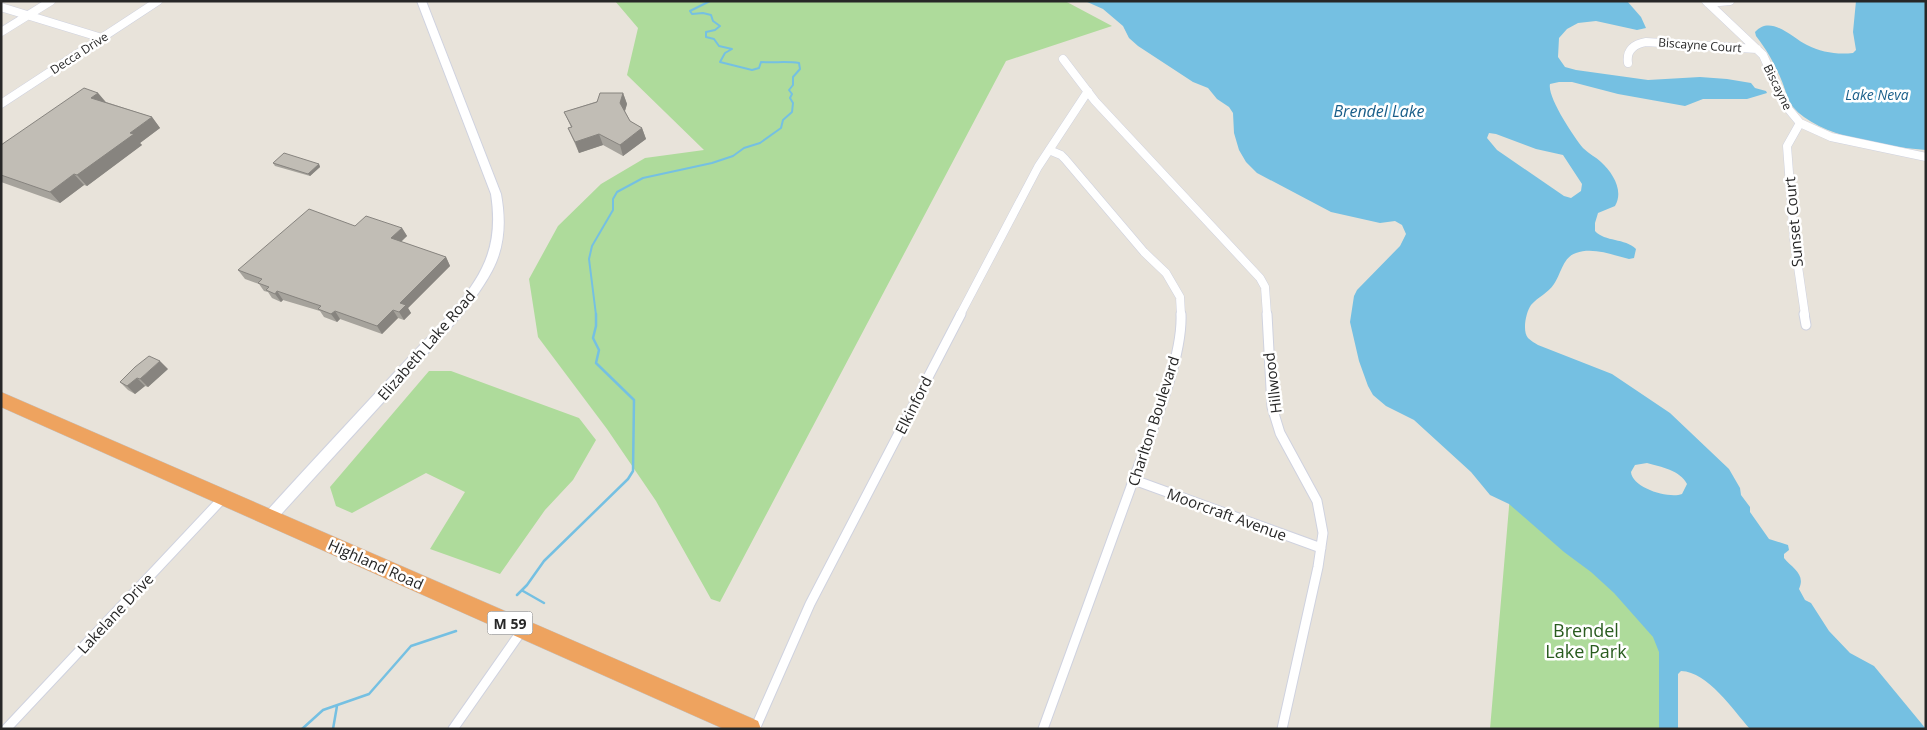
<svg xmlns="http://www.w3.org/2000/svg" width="1927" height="730" font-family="'Open Sans',sans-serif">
	<rect width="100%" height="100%" fill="#e8e3da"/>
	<!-- green -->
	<path fill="#aedb9b" d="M615 1H1065L1112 26 1006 61 720 602 711 599 656 501 607 429 538 337 529 279 558 226 601 184 645 158 704 150 627 75 638 28Z
		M429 371H451L579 418 596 440 573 480 545 510 500 574 430 549 465 492 426 473 352 513 336 506 330 487Z
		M1512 472 1671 520 1676 729H1490Z"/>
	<!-- water -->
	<path fill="#75c0e2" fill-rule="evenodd" d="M1085 1H1627L1641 17 1646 28 1637 30 1596 21 1578 23 1567 29 1559 38 1558 57 1565 67 1576 70 1648 80 1700 77 1727 79 1751 83 1755 88 1766 91 1767 93 1747 99H1703L1685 106 1618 94 1572 82H1559L1550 84C1547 97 1574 137 1583 148 1589 154 1596 157 1601 162 1613 173 1624 191 1615 206L1598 213 1595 223V231C1605 242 1625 238 1636 249L1634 258 1629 259C1612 255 1593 247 1576 253 1563 257 1561 274 1554 284 1548 293 1538 297 1531 305 1526 312 1522 331 1528 338 1531 341 1535 343 1538 345L1612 374 1670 413 1729 469 1740 488 1741 495 1750 507V512L1769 539 1788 545 1789 550 1784 554V558C1792 568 1806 574 1799 589L1805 600 1811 603 1829 631 1850 653 1874 666 1926 729H1750C1733 710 1708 672 1681 671L1678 674V729H1659V652L1653 637 1614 593 1591 572 1564 552 1509 504 1490 495 1471 472 1414 420 1386 406 1373 395 1368 386 1359 361 1350 322 1354 296 1357 290 1400 246 1406 234 1402 225 1395 221 1380 223 1331 212 1257 173 1246 162 1239 150 1234 133 1233 113 1229 107 1217 99 1208 88 1193 82 1138 46 1129 38 1123 26 1103 9ZM1489 133 1496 134 1536 149 1563 155 1582 184 1581 191 1571 198 1564 196 1497 150 1487 138ZM1647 463C1661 467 1680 470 1687 484L1682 494C1669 499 1632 488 1631 472L1635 465Z
		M1856 1H1926V150C1888 147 1818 137 1793 107 1787 99 1785 88 1781 79 1774 63 1767 50 1756 36L1755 32C1771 14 1792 38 1807 45 1821 52 1837 55 1853 53L1856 50 1853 32Z"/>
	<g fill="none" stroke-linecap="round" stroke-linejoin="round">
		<!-- stream-far1 -->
		<path stroke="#75c0e2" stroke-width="2" d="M596 315 589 259 592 246 613 210V199L617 192 643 178 712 163 733 156 744 148 760 143 781 128 783 120 792 112 793 103 790 98 792 94 789 90 793 85V77L800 69 799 63C787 61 774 63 761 62L759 68 752 70 720 62 725 53 732 49 719 46 714 39 706 37V32L715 30 720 26 713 21 711 15 703 13 692 14 690 11 710 1"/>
		<!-- stream -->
		<path stroke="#75c0e2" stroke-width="2.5" d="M523 591 544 603
			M517 595 527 585 544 561 628 479 633 471 634 400 596 363 599 350 593 338 596 326V314
			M302 729 323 710 369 694 411 646 456 631
			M333 729 337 706"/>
		<!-- street-far1 casing -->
		<g stroke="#cfd2df" stroke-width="9">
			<path id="street-far1" d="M1706 1 1763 55 1786 106 1800 123 1831 137 1926 157
				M1708 3 1730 1
				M1 7 102 38
				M1 32 51 1
				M1063 59 1095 101 1260 278 1265 287 1267 315
				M1628 63C1626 50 1634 44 1646 42L1757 49
				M1 104 158 1
				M1800 123 1787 146 1794 239 1805 315
				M1049 150 1061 155 1065 159 1144 252 1166 273 1180 297 1181 315
				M960 315 1038 167 1088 91"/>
		</g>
		<!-- street casing -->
		<g stroke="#cfd2df" stroke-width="11">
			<path id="street" d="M1267 314 1272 407 1280 433 1317 501 1323 533 1318 567 1282 729
				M1804 314 1806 325
				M1134 480 1321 548
				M6 729 224 497
				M453 729 523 629
				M755 729 810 604 961 314
				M1043 729C1074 644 1105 558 1136 473 1152 430 1183 358 1181 314"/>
		</g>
		<!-- secondary casing -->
		<g stroke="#cfd2df" stroke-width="2">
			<path id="secondary" d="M417 1H426L501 194C506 221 505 247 492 271 471 310 437 342 408 375 364 424 319 472 275 521L270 523 265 521 263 517 265 513C312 461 360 410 407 359 432 332 466 301 482 268 494 244 495 220 491 194Z"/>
		</g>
		<!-- highway casing -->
		<g stroke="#c3c3c3" stroke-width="1">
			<path id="highway" d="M1 392 758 721 761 729H724L1 407Z"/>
		</g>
		<!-- street-far1 -->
		<use href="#street-far1" stroke="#fff" stroke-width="8"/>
		<!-- street -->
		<use href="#street" stroke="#fff" stroke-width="9"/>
		<!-- secondary -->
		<use href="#secondary" fill="#fff" fill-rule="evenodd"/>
		<!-- highway -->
		<use href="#highway" fill="#eea35f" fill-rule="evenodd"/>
	</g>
	<!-- wall -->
	<path fill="#a6a39c" d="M98 93 106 102 152 117 160 128 140 143 142 145 87 186 84 185 60 203 1 182V145Z
		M623 93 627 104 625 111 630 121 642 128 646 139 623 156 603 145 579 153 568 128 571 127 564 112Z
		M273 163 319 164 320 167 310 176 275 166Z
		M355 226 402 228 407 236 401 242 446 257 450 266 408 308 411 313 404 320 398 318 382 334 340 319 337 322 324 317 320 311 283 300 281 302 272 298 268 292 264 291 259 284 245 279 238 270Z
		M168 369 148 387 145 386 135 394 128 390 120 382Z"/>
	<!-- shaded-wall -->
	<path fill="#87847f" d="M98 93 107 104 91 98Z
		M623 93 627 104 624 114 620 103Z
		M152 117 160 128 140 143 142 145 87 186 77 175 130 133Z
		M642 128 646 139 623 156 620 145Z
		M599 134 603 145 579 153 575 142Z
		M319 164 320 167 310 176 308 174Z
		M74 174 84 185 60 203 50 192Z
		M402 228 407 236 396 246 391 238Z
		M446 257 450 266 408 308 411 313 404 320 399 312 400 303Z
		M277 291 283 300 281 302 275 294Z
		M393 310 398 318 382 334 377 326Z
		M335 311 340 319 337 322 331 314Z
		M160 361 168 369 148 387 140 379Z
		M137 378 145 386 135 394 127 386Z"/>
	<!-- building -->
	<path fill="#c1bdb5" stroke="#87847f" d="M84 88 98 93 91 98 152 117 130 133 134 134 77 175 74 174 50 192 1 175V145Z
		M600 93H623L620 103 630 121 642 128 620 145 599 134 575 142 568 128 572 127 564 112 597 102Z
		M284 153 319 164 308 174 273 163Z
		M309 209 355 226 366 216 402 228 391 238 446 257 400 303 406 305 399 312 393 310 377 326 335 311 331 314 318 309 321 306 277 291 275 294 266 290 269 287 258 283 262 279 238 270Z
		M149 356 160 361 140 379 137 378 127 386 120 382 135 367Z"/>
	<g text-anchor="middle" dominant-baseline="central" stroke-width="5" stroke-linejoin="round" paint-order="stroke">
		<!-- far-street labels -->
		<g font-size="12" fill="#272727" stroke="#fff">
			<text transform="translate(1700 45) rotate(4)">Biscayne Court</text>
			<text transform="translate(79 53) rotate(-33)">Decca Drive</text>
			<text transform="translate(1778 87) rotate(64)">Biscayne</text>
		</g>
		<!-- far-water labels -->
		<g font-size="14" font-style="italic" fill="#195e89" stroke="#fff">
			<text x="1877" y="94">Lake Neva</text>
		</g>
		<!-- shield labels -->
		<rect fill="#fff" stroke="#686868" stroke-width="1" x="487.5" y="611.5" width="45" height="23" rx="4"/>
		<g font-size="14" font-weight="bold" fill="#272727">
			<text x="510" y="623">M 59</text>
		</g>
		<!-- street labels -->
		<g font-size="15" fill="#272727" stroke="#fff">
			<text transform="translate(1793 222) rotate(-95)">Sunset Court</text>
			<text transform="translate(426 345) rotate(-49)">Elizabeth Lake Road</text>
			<text transform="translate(1272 383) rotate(-97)">Hillwood</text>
			<text transform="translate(913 405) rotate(-63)">Elkinford</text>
			<text transform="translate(1153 421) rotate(-72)">Charlton Boulevard</text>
			<text transform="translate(1227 514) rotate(20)">Moorcraft Avenue</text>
			<text transform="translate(376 564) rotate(24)">Highland Road</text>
			<text transform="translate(115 613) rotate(-47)">Lakelane Drive</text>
		</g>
		<!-- water labels -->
		<g font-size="16" font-style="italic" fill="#195e89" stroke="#fff">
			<text x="1379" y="111">Brendel Lake</text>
		</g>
		<!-- near-park labels -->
		<g font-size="18" fill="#295c1f" stroke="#fff">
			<text x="1586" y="630">Brendel<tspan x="1586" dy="21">Lake Park</tspan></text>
		</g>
	</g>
	<!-- border -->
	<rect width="1927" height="730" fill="none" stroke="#272727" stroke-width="5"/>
</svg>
